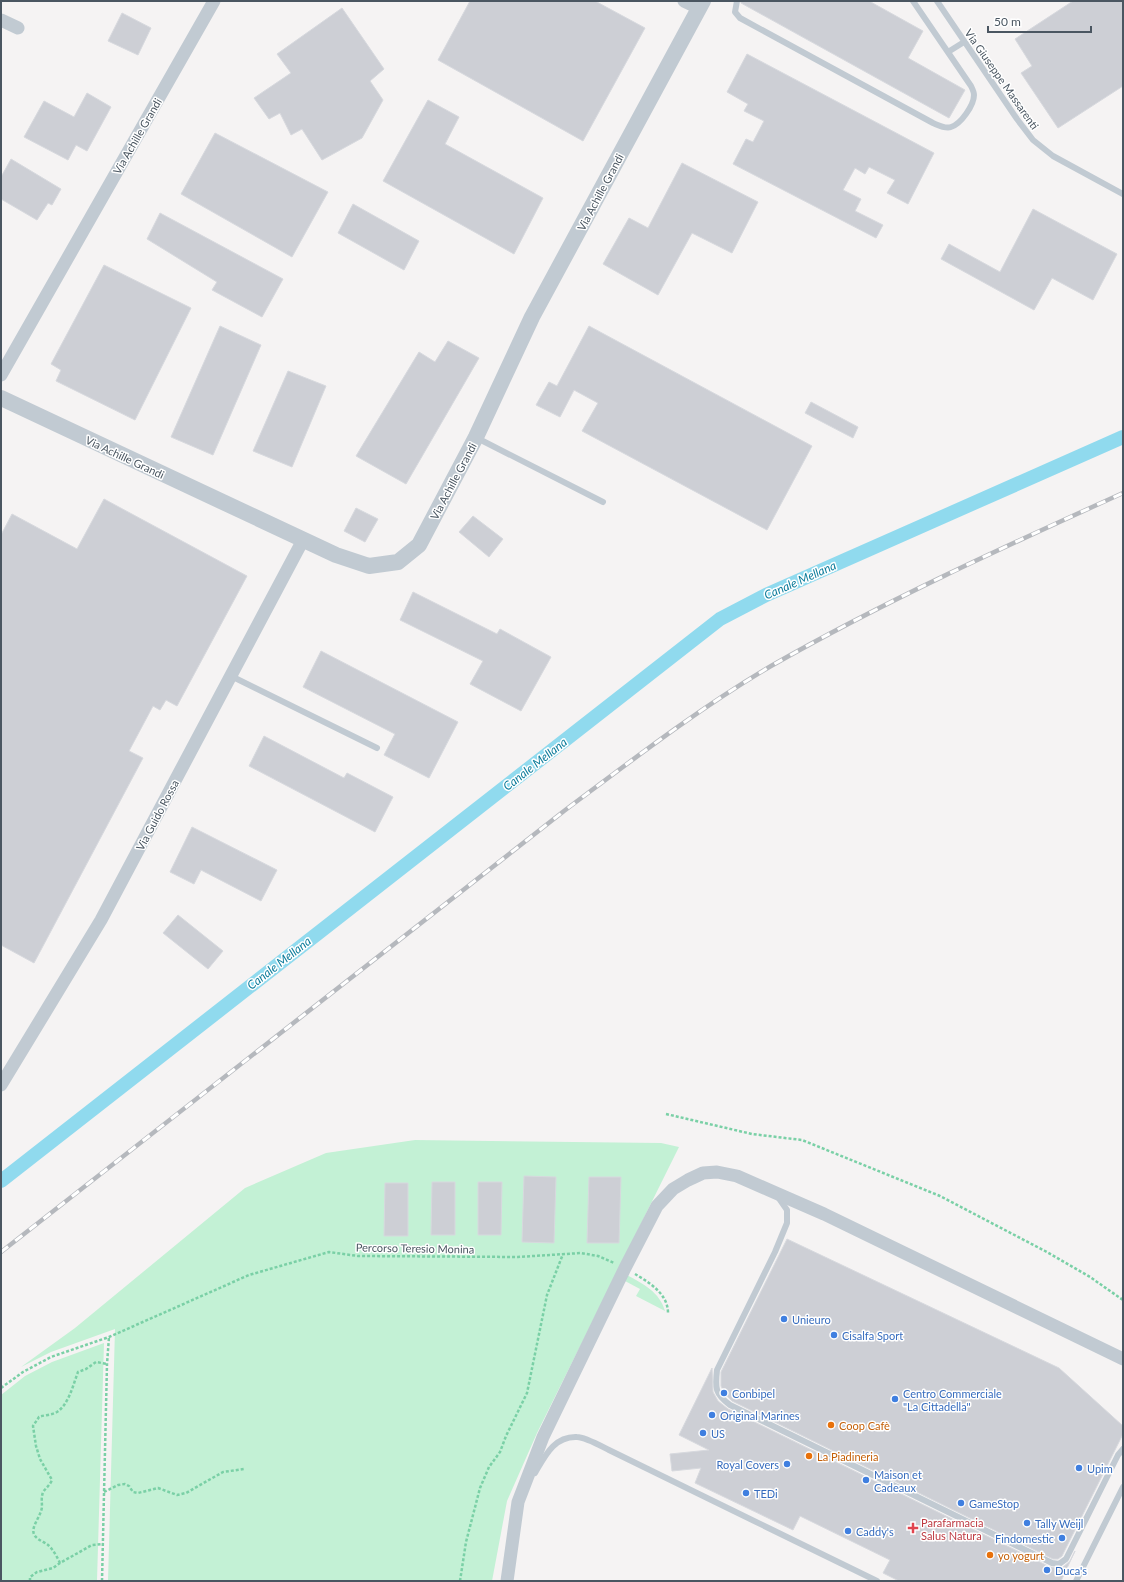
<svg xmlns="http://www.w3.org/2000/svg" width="1124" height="1582" font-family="Lato,sans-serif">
	<rect width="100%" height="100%" fill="#f5f3f3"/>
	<!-- green -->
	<path fill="#c3f1d5" d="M415 1140 661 1143 679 1147 537 1433 507 1501 492 1581H108L115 1329 51 1352 21 1367 75 1328 245 1188 326 1153Z
		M627 1275C643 1284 660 1292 665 1311L636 1296 640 1289 625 1281Z
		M104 1343 97 1581H1V1395L25 1376 52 1362Z"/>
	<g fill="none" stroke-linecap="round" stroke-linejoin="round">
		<!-- canal -->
		<path stroke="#90daee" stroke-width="14" d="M1 1181 720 619 766 595 1123 437"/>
	</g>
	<!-- building -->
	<path fill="#cdcfd5" stroke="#d7d9de" d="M470 1H595L645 28 583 141 438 60Z
		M741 1H869L923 31 908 58 965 90 949 118 741 3Z
		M1073 1H1123V86L1058 128 1021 73 1032 66 1015 39Z
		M342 8 384 69 370 81 383 100 362 138 322 160 302 129 291 135 280 113 269 119 254 98 291 73 277 54Z
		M122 13 151 28 138 55 108 41Z
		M747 54 934 153 908 204 887 193 895 180 869 167 865 174 855 168 843 190 861 199 855 211 883 225 876 238 733 164 746 139 753 142 764 121 744 111 748 104 727 92Z
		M87 93 111 107 87 151 76 145 68 160 24 137 44 101 74 117Z
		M428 100 459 117 445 144 543 198 514 254 383 181Z
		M215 133 328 192 292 257 181 194Z
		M11 159 61 189 52 205 48 203 37 220 1 199V177Z
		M682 163 758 202 732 253 692 233 658 295 603 264 629 218 648 228Z
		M353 204 419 241 404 270 338 233Z
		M1033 209 1117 254 1093 300 1052 278 1034 310 941 259 949 244 1000 272Z
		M160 213 283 279 262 317 212 290 217 282 147 239Z
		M104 265 191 308 135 420 56 381 61 370 51 364Z
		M220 326 261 345 213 455 171 437Z
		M589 326 812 446 767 530 582 431 598 403 574 390 560 417 536 405 549 382 557 386Z
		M448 341 479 358 406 484 356 456 419 352 435 362Z
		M288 371 326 386 292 467 253 451Z
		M811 402 858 427 853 438 805 413Z
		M104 499 247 576 177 706 166 700 160 710 153 706 129 751 143 758 34 963 1 945V535L12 514 77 549Z
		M356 508 378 519 365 542 344 531Z
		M473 516 503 539 489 557 459 532Z
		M413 592 497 634 500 629 551 657 521 711 470 684 483 661 400 620Z
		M321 651 458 722 429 778 384 755 395 734 303 687Z
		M264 736 344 778 347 773 393 797 375 832 249 766Z
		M192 827 277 870 261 901 201 870 194 884 170 872Z
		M178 915 223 951 208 969 163 933Z
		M524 1176 556 1177 554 1243 522 1242Z
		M589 1177H621L619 1243H587Z
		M432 1182H455V1235H431Z
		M478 1182H502L501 1235H478Z
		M385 1183H408V1236H384Z
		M787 1239 1059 1368 1123 1426V1434L1062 1556 1058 1559H1053L732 1401 725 1394 721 1386V1372Z
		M712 1368 713 1392 718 1401 728 1409 1050 1567 1062 1568 1070 1561 1075 1551 1061 1581H899L883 1573 890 1560 800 1516 793 1530 695 1483 701 1468 672 1471 670 1454 709 1450 679 1435Z"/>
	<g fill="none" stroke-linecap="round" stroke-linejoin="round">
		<!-- path -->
		<path stroke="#7ad0a6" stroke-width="2.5" stroke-dasharray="3 2" stroke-linecap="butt" d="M666 1114 752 1134 802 1140 940 1196 1045 1251 1090 1277 1123 1300
			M635 1274C650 1283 668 1294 668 1313
			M1 1388 23 1372 51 1357 109 1337 249 1275 329 1252 358 1256 518 1257 581 1253 598 1256 614 1263
			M104 1492 118 1485 125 1484 129 1486 133 1492 138 1493 158 1488 177 1495 186 1493 223 1472 244 1469
			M60 1563C57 1557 53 1549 48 1545 44 1542 38 1540 35 1536 29 1528 41 1517 42 1507 42 1502 41 1498 43 1492 46 1488 50 1485 52 1480L40 1459 36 1446 33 1426 39 1417C44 1415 52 1415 57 1412 69 1404 73 1385 78 1372L86 1369 96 1362 107 1364
			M30 1581V1577L37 1572 53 1568 60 1563 92 1545 103 1544
			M102 1581 107 1364 109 1337
			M460 1581 466 1542 480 1488 489 1467 500 1452 506 1436 527 1393 547 1295 563 1254"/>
		<!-- service -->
		<path stroke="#c1cad2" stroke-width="6" d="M737 1 735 12 740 18 933 123C938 125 945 129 951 127 961 124 974 105 974 95 974 92 972 88 971 86L913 1
			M937 1 1017 119 1033 140 1053 156 1123 194
			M948 52 964 42
			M477 438 603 502
			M231 676 377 748
			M778 1197 787 1210V1223L775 1252 717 1370C715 1388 715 1394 730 1405L1052 1563 1059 1564 1066 1559 1118 1455 1123 1449
			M535 1473C545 1456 554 1436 577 1437 585 1437 601 1446 609 1450L877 1581
			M1076 1581 1123 1487"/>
		<!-- minor -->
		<path stroke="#c1cad2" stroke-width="13" d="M684 1 699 8
			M1 20 18 28
			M1 375 214 1
			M1 1085 101 920 303 540
			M507 1581 518 1502 543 1437 625 1268 657 1206 673 1189 688 1180 703 1173 717 1172 737 1176 769 1190 824 1214 1123 1359"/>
		<!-- tertiary -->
		<path stroke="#c1cad2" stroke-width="16" d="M1 398 336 555 369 566 398 562 419 545 476 437 532 317 703 1"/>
		<!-- rail casing -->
		<g stroke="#b5b8bd" stroke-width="4.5">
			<path id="rail" d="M1 1252 564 811C631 761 698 709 771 666 885 601 1004 547 1123 493"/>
		</g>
		<!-- rail -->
		<use href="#rail" stroke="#fff" stroke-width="3" stroke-dasharray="9" stroke-linecap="butt"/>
	</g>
	<!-- markers -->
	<g fill="#3f7fe0" stroke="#fff" stroke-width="1.5">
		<circle cx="784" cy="1319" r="4"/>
		<circle cx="834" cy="1335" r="4"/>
		<circle cx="724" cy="1393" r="4"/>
		<circle cx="895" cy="1399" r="4"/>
		<circle cx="712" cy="1415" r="4"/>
		<circle cx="703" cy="1433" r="4"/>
		<circle cx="787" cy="1464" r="4"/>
		<circle cx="1079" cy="1468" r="4"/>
		<circle cx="866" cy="1480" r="4"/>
		<circle cx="746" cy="1493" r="4"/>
		<circle cx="961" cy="1503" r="4"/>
		<circle cx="1027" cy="1523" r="4"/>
		<circle cx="848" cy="1531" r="4"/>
		<circle cx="1062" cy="1538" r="4"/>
		<circle cx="1047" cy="1570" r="4"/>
	</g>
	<g fill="#e8710a" stroke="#fff" stroke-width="1.5">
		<circle cx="831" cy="1425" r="4"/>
		<circle cx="809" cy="1456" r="4"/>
		<circle cx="990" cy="1555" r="4"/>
	</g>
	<path fill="#e0444e" stroke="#fff" stroke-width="1.5" d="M911 1522h4v4h4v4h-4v4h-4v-4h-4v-4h4z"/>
	<g text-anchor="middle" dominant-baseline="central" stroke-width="3" stroke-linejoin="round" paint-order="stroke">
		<!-- street labels -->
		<g font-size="11" fill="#4a5661" stroke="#fff">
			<text transform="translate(1002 79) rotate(55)">Via Giuseppe Massarenti</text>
			<text transform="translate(137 136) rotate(-60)">Via Achille Grandi</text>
			<text transform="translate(600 192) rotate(-62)">Via Achille Grandi</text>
			<text transform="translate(125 457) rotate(25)">Via Achille Grandi</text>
			<text transform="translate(453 481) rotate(-62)">Via Achille Grandi</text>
			<text transform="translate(157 815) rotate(-62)">Via Guido Rossa</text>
			<text transform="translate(415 1248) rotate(1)">Percorso Teresio Monina</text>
		</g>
		<!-- shop labels -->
		<g font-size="11" fill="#366cbe" stroke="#fff" text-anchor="start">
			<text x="792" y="1319">Unieuro</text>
			<text x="842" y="1335">Cisalfa Sport</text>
			<text x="732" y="1393">Conbipel</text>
			<text x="903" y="1393">Centro Commerciale<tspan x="903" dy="13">"La Cittadella"</tspan></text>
			<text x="720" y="1415">Original Marines</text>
			<text x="711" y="1433">US</text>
			<text x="779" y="1464" text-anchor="end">Royal Covers</text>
			<text x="1087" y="1468">Upim</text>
			<text x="874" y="1474">Maison et<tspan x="874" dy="13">Cadeaux</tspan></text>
			<text x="754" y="1493">TEDi</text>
			<text x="969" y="1503">GameStop</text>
			<text x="1035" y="1523">Tally Weijl</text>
			<text x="856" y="1531">Caddy's</text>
			<text x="1054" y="1538" text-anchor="end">Findomestic</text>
			<text x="1055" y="1570">Duca's</text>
		</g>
		<!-- food labels -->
		<g font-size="11" fill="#c56008" stroke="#fff" text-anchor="start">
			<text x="839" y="1425">Coop Cafè</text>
			<text x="817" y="1456">La Piadineria</text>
			<text x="998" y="1555">yo yogurt</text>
		</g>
		<!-- health labels -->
		<g font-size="11" fill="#be3a42" stroke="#fff" text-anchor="start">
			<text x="921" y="1522">Parafarmacia<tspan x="921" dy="13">Salus Natura</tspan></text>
		</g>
		<!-- water labels -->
		<g font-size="12" font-style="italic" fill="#0c7c9b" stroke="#fff">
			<text transform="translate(800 580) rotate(-24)">Canale Mellana</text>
			<text transform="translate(535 764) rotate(-38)">Canale Mellana</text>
			<text transform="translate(279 963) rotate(-38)">Canale Mellana</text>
		</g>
	</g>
	<!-- border -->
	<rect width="1124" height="1582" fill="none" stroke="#4a5661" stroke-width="4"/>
	<!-- scale -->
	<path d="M988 26v6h103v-6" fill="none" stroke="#4a5661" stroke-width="2"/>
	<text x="994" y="26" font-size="12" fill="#4a5661" stroke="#ffffff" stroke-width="3" paint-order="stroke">50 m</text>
</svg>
